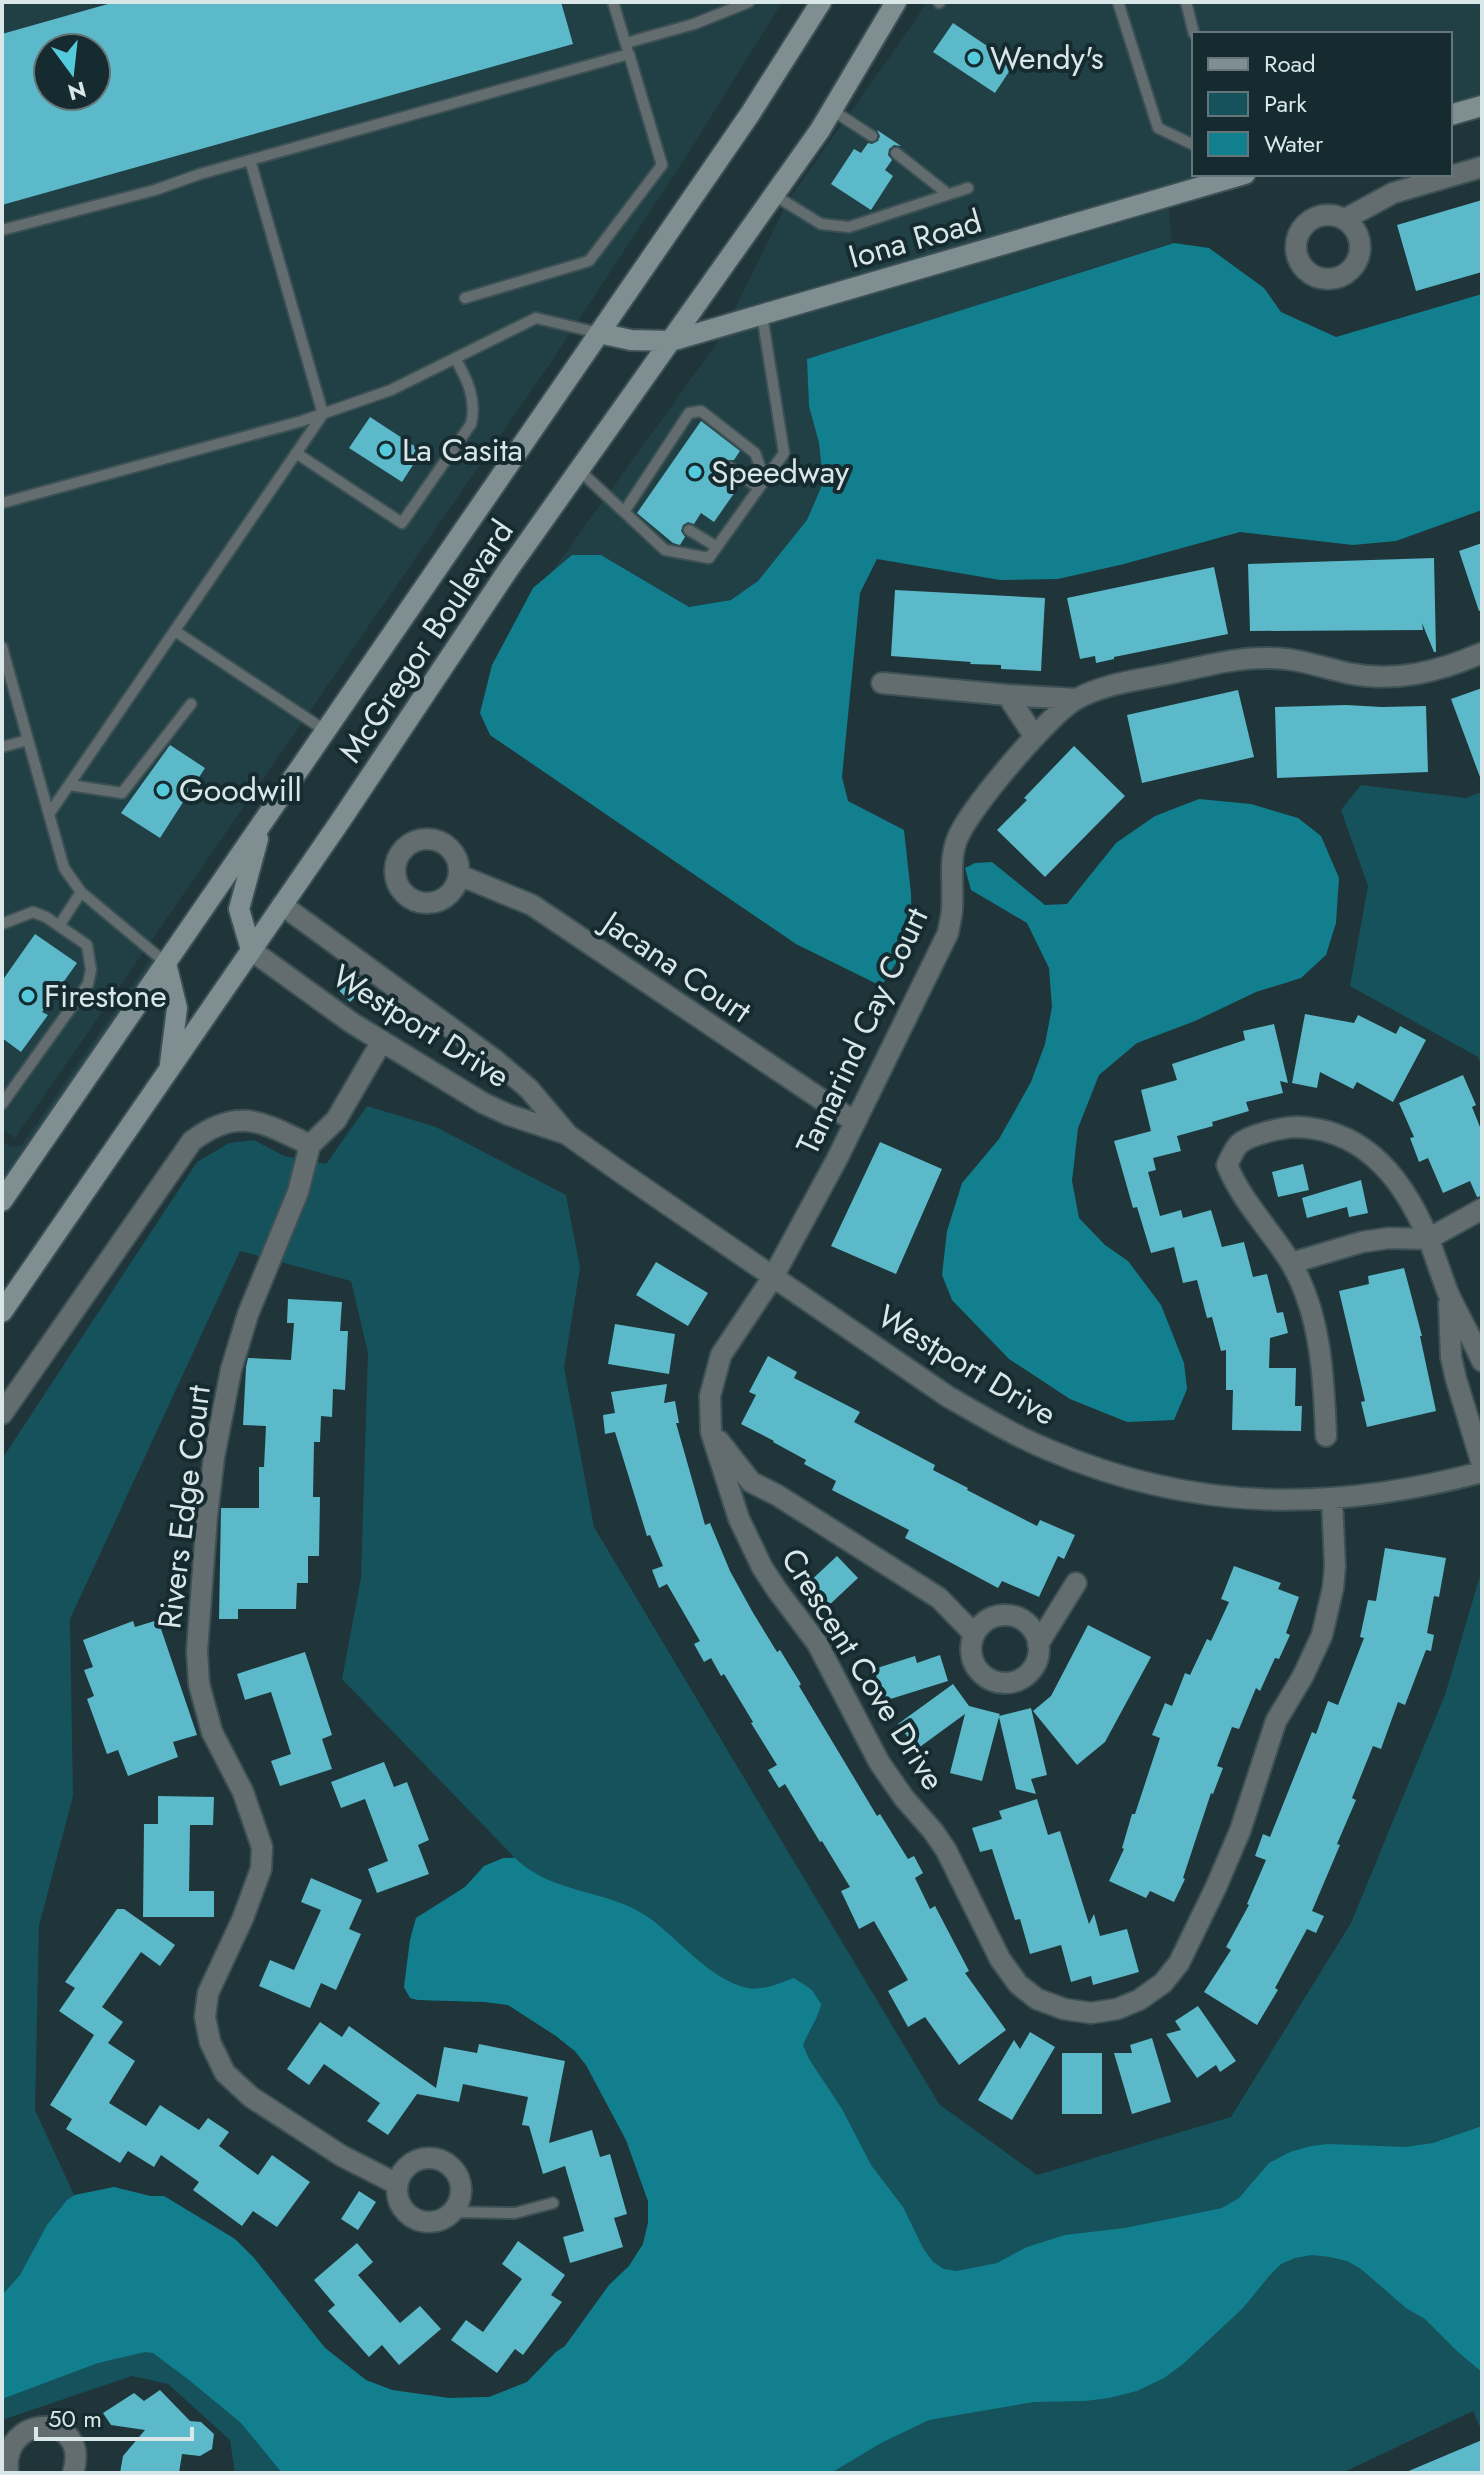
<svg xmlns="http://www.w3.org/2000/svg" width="1484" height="2475" font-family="Jost,sans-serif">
	<rect width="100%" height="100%" fill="#1f3539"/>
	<!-- built -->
	<path fill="#214045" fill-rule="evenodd" d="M2 2H782L689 152 553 359 15 1138 2 1129ZM48 48H96V96H48Z
		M926 2H1482V94L1450 103V34H1194V174H1202L734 310 789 199 915 21Z
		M1169 209 1172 243 807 359 809 406 819 443 823 483 807 520 786 548 758 581 731 600 689 607 601 555 551 573 720 339Z
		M153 955 154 959 2 1181V1141L11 1147 21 1146Z"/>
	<!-- green -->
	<path fill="#15525b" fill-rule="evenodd" d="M1361 785 1466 798 1482 792V1067L1478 1057 1350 986 1368 886 1341 810Z
		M367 1106 436 1127 566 1195 580 1268 564 1367 594 1527 939 2104 1037 2175 1231 2117 1351 1923 1445 1695 1482 1569V2432L1473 2411 1342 2473H235L230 2440 168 2384 132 2376 2 2420V1459L197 1162 229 1143 254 1140 284 1156 326 1164ZM240 1251 351 1281 368 1353 361 1578 342 1679 514 1857C487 1860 485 1870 466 1886 451 1898 433 1908 416 1918L410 1940 404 1987 410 1998 418 2000 485 2002 508 2005 556 2036 574 2051 586 2065 626 2140 648 2201V2223L643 2244 629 2266 609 2285 565 2346 556 2352 527 2382 489 2397 449 2398 392 2390 366 2380 325 2348 254 2258 235 2239 207 2222 164 2196H150L114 2187 74 2195 35 2110 39 1926 73 1796 70 1619Z"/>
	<!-- water -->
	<path fill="#117f8e" d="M1174 243 1209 248 1264 288 1281 312 1336 337 1482 294V510L1396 541 1353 545 1240 532 1124 564 1058 579 1000 580 877 559 860 593 842 777 848 801 904 830 911 894 912 938 884 982 877 984 796 944 490 735 480 713 492 665 533 588 572 555H601L689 607 731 600 758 581 807 520 823 483 819 443 809 406 807 359Z
		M1199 799 1251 804 1298 818 1321 836 1339 878 1336 923 1326 955 1301 978 1256 992 1195 1021 1137 1043 1099 1075 1078 1128 1072 1181 1079 1218 1105 1245 1128 1261 1161 1305 1184 1363 1187 1389 1174 1420 1127 1422 1070 1399 1009 1359 952 1300 942 1275 947 1231 962 1183 999 1139 1031 1082 1045 1044 1052 1007 1049 968 1027 923 971 890 965 868 975 863 992 862 1045 905 1067 904 1116 843 1155 816Z
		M503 1858H515C553 1895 608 1889 648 1917 679 1939 709 1979 747 1988 762 1991 780 1983 794 1978L812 1990 821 2004C818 2019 809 2030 803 2045L809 2059 842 2109 871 2165 903 2207 923 2248 933 2262 944 2269 957 2271 997 2263 1027 2247 1065 2235 1125 2228 1222 2208 1239 2198 1269 2163 1290 2152 1311 2146 1328 2144 1405 2147 1433 2143 1482 2126V2372L1458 2352 1425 2319 1406 2308 1361 2269 1347 2261 1330 2257 1312 2255 1295 2258 1281 2264 1270 2275 1243 2308 1183 2364 1164 2378 1137 2391 1109 2398 1085 2401 1034 2402 929 2420 881 2443 831 2473H282L241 2423 189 2380 153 2353 145 2352 98 2363 2 2399V2295L20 2275 47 2225 67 2200 75 2195 114 2187 150 2196H164L235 2239 254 2258 325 2348 366 2380 392 2390 449 2398 489 2397 527 2382 556 2352 565 2346 609 2285 629 2266 643 2244 648 2223V2201L626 2140 586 2065 575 2051 556 2036 508 2005 485 2002 418 2000 410 1998 404 1987 410 1940 416 1918 465 1887 484 1866Z"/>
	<!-- building -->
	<path fill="#5bb9c9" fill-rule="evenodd" d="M115 2H561L573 44 2 205V34ZM48 48H96V96H48Z
		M953 23 1014 64 995 93 933 52Z
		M877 130 901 146 894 145 889 149 888 155 892 160 885 170 893 176 871 210 831 184 854 149 861 153 868 143 872 144 878 141 880 136Z
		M1482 200V272L1416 291 1397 225Z
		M370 417 422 451 402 482 349 448Z
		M701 421 740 451 734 460H726L721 466 725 474 720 481 735 492 714 522 701 513 694 524 688 522 683 525 681 531 685 537 680 545 673 543 637 513Z
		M1482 543V610L1479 611 1459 551Z
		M1434 558 1436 652H1434L1422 623 1423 630 1250 631 1248 564Z
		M1214 567 1228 634 1114 657V659L1096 663 1095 656 1080 659 1067 598Z
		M895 590 1045 598 1041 671 1001 669V665L970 664 971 662 891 656Z
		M1482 688V777H1480L1451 699Z
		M1238 690 1254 757 1142 783 1127 715Z
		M1346 705 1382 707 1426 706 1428 772 1277 778 1275 707Z
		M170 745 205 768 160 838 121 813Z
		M1074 746 1125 796 1045 877 997 830 1027 800 1024 798Z
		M35 934 77 963 42 1012 48 1015 21 1052 2 1038V981Z
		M349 970 368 984 350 1002 334 985Z
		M1305 1014 1354 1023 1358 1015 1396 1034 1400 1026 1426 1040 1393 1102 1357 1082 1353 1089 1320 1072 1317 1088 1292 1083Z
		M1274 1024 1288 1083 1280 1081 1283 1093 1246 1102 1249 1111 1212 1122 1213 1126 1177 1136 1181 1151 1153 1158 1156 1170 1148 1172 1160 1216 1181 1210 1183 1218 1211 1210 1222 1247 1244 1242 1253 1277 1267 1274 1277 1313 1283 1312 1288 1333 1270 1338 1269 1368H1296L1295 1406H1302L1301 1431 1232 1430 1233 1390H1226V1350L1221 1351 1212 1317 1207 1318 1197 1280 1183 1283 1174 1247 1151 1253 1137 1207 1133 1208 1114 1141 1151 1131 1141 1090 1177 1080 1172 1064 1245 1040 1243 1031Z
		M1463 1075 1476 1105 1472 1107 1482 1132V1196L1477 1197 1470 1181 1443 1193 1428 1158 1419 1162 1410 1138 1414 1137 1399 1103Z
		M880 1142 942 1169 896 1274 831 1246Z
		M1303 1164 1309 1190 1278 1197 1272 1172Z
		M1361 1180 1368 1213 1349 1217 1347 1207 1307 1218 1302 1198Z
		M656 1262 708 1293 688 1326 636 1295Z
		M1404 1268 1422 1336H1420L1436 1411 1367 1427 1361 1402 1365 1401 1339 1291 1369 1284 1368 1276Z
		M288 1299 342 1302 340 1331H348L345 1390 333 1389 332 1417 321 1416 320 1442H314L313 1497H320L319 1556H308V1583H297L296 1609H238V1619H219L221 1508H259V1467H264L266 1426 243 1425 246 1367 248 1358 291 1360 294 1323H287Z
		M615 1324 675 1334 669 1374 608 1364Z
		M768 1356 797 1372 794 1378 860 1412 854 1422 935 1465 933 1470 968 1488 967 1490 1037 1526 1040 1520 1075 1535 1064 1559 1058 1556 1039 1597 1002 1581 998 1588 905 1538 909 1530 832 1490 836 1481 804 1464 806 1460 773 1442 774 1441 741 1424 756 1395 749 1392Z
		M667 1384 664 1403 675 1401 679 1423H676L705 1525 710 1523 730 1571 752 1611 777 1652 780 1650 801 1684 799 1686 877 1816 880 1814 908 1859 914 1856 923 1873 915 1878 930 1909 935 1906 969 1971 965 1973 1006 2030 959 2065 925 2017 908 2027 888 1991 908 1980 874 1921 859 1929 841 1891 850 1887 822 1841 820 1842 785 1784 779 1788 768 1770 777 1765 751 1723 753 1722 724 1674 721 1676 711 1658 704 1662 694 1644 700 1641 667 1584 659 1588 652 1570 663 1566 650 1535 647 1536 615 1432 605 1434 603 1415 615 1413 611 1392Z
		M1385 1548 1446 1558 1439 1597 1434 1596 1427 1633 1434 1635 1431 1651 1426 1650 1405 1705 1398 1702 1381 1749 1373 1746 1352 1798 1356 1800 1337 1844 1340 1845 1312 1911 1324 1916 1316 1933 1307 1929 1275 1988 1278 1990 1257 2025 1204 1992 1231 1950 1226 1947 1249 1905 1247 1904 1266 1860 1255 1856 1263 1834 1270 1837 1312 1732 1316 1734 1328 1701 1338 1705 1364 1638 1360 1637 1368 1600 1376 1601Z
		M837 1556 858 1578 826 1608 805 1586Z
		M1234 1566 1281 1583 1278 1589 1299 1597 1286 1633 1290 1635 1279 1659 1275 1658 1260 1691 1256 1688 1239 1729 1232 1727 1217 1766 1223 1768 1213 1794 1211 1793 1183 1878 1185 1879 1174 1902 1150 1891 1146 1898 1109 1881 1124 1849 1122 1848 1132 1814H1135L1160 1738 1152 1735 1165 1703 1172 1706 1185 1673 1190 1675 1207 1639 1211 1641 1229 1602 1221 1599Z
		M158 1620 197 1735 173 1742 178 1757 128 1776 118 1750 107 1754 87 1699 94 1696 84 1670 93 1667 83 1640 133 1621 135 1627Z
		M1088 1625 1151 1657 1105 1742 1077 1765 1033 1711 1051 1696Z
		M305 1652 332 1735 322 1739 332 1769 280 1786 271 1761 291 1754 271 1692 245 1700 237 1674Z
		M940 1655 948 1681 884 1701 874 1669 915 1656 917 1663Z
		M953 1684 969 1706 1000 1714 999 1716 1031 1708 1047 1775 1031 1779 1036 1794 1016 1789 999 1717 982 1781 950 1773 965 1714 917 1749 898 1724Z
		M384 1762 394 1787 407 1782 429 1840 418 1845 429 1874 377 1893 368 1869 388 1861 365 1799 341 1808 331 1782Z
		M158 1796 214 1797 213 1825H190L189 1891H214V1917H143L144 1824H158Z
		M1037 1799 1048 1835 1060 1831 1089 1924 1094 1914 1100 1936 1127 1929 1139 1972 1093 1985 1091 1976 1071 1982 1061 1945 1030 1954 1020 1919 1015 1920 992 1849 980 1852 972 1828 1002 1819 999 1811Z
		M311 1878 362 1900 349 1929 361 1934 336 1990 321 1983 310 2008 259 1986 270 1960 294 1970 321 1910 301 1902Z
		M117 1909H124L175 1945 160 1966 141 1952 102 2007 123 2022 108 2043 135 2061 109 2103 146 2126 160 2105 199 2130 208 2118 229 2132 219 2146 258 2175 272 2155 310 2182 277 2227 253 2211 242 2226 193 2190 199 2182 161 2155 154 2167 128 2151 120 2163 66 2129 72 2119 50 2105 94 2035 59 2011 75 1988 65 1982Z
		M1198 2006 1236 2061 1220 2072 1216 2065 1197 2078 1166 2034 1181 2030 1175 2021Z
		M320 2022 342 2037 349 2026 436 2088 444 2047 477 2053 479 2044 565 2061 549 2143 592 2130 600 2157 610 2154 627 2214 614 2218 623 2247 570 2263 563 2237 584 2231 565 2166 543 2174 529 2126 522 2125 528 2097 463 2084 459 2102 417 2094 388 2135 367 2121 380 2103 324 2064 309 2085 287 2069Z
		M1030 2032 1055 2047 1012 2120 978 2100 1014 2040 1020 2049Z
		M1152 2038 1171 2102 1132 2114 1114 2053H1132L1130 2045Z
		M1062 2053H1102V2114H1062Z
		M359 2191 376 2202 358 2230 341 2219Z
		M518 2241 565 2275 551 2295 562 2302 523 2355 515 2349 497 2373 451 2340 466 2320 483 2332 522 2279 502 2264Z
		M357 2243 373 2262 358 2275 400 2323 420 2306 441 2329 399 2365 382 2345 369 2357 328 2311 335 2305 314 2280Z
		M160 2390 190 2421 201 2422 214 2434 212 2449 200 2456 182 2454 179 2473H120L123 2456 145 2430 111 2425 103 2413 134 2393 144 2401Z
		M1482 2440V2473H1404Z"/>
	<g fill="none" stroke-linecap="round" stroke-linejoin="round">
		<!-- lane casing -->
		<g stroke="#3d5155" stroke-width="14">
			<path id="lane" d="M613 2 627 48
				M1118 2 1158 128 1194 145
				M1186 2 1194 34
				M939 3 940 2
				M626 43 694 24 749 2
				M832 110 872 136
				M896 153 948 194
				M774 195 821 224 849 227 968 188
				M2 230 155 190 200 174 629 54 662 165 589 261 465 298
				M296 453 402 523 471 424C477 399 467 379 455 358
				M729 467 759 488
				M579 470 665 550 709 558 784 453 762 315
				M2 503 302 421 391 390 536 318 599 333
				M624 512 689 413 701 411 755 453 765 480
				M689 530 717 547
				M175 631 326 731
				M2 647 64 868 81 892 166 963
				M2 747 28 740
				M69 785 122 793 191 704
				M49 814 323 414 250 160
				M2 924 33 912 46 917 87 945 91 970 88 984 2 1104
				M59 926 81 892
				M454 2212 515 2213 553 2203"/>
		</g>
		<!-- street casing -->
		<g stroke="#3d5155" stroke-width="24">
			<path id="street" d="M1296 247a32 32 0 1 1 64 0a32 32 0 1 1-64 0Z
				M1345 219 1393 193 1482 167
				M882 683 1007 695 1035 737
				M1007 695 1076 699
				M395 871a32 32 0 1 1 64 0a32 32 0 1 1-64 0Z
				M459 875 532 905 855 1122
				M282 905 495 1060 529 1089 568 1135 619 1171 947 1396C980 1415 1013 1435 1049 1450 1194 1512 1332 1512 1482 1472
				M251 950 352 1023 483 1103 509 1115 567 1134
				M382 1041 336 1120 310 1145 298 1192 248 1314 231 1370 214 1457 207 1516 197 1651 199 1684 212 1732 243 1792 262 1847 261 1869 243 1918 208 1993 205 2017 210 2042 225 2073 251 2097 342 2156 397 2184
				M1291 1263 1362 1242 1389 1238 1428 1239 1482 1209
				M1449 1303 1451 1357 1456 1379 1482 1464
				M2 1414 192 1141C238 1106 262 1122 310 1145
				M1326 1436C1324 1379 1321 1314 1291 1263 1270 1229 1242 1202 1227 1165 1230 1159 1234 1149 1239 1144 1249 1135 1283 1127 1297 1127 1365 1129 1404 1180 1428 1238 1436 1257 1441 1276 1449 1295 1459 1317 1472 1338 1482 1361
				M719 1441 751 1482 777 1495 939 1598 974 1634
				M1332 1499 1335 1566 1333 1588 1322 1635 1303 1676 1276 1721 1240 1831 1216 1887 1179 1963 1163 1983 1139 2000 1117 2009 1091 2013 1064 2009 1037 1999 1018 1984 1000 1959 946 1850 933 1831 904 1798 879 1762 817 1643 777 1590 762 1567 739 1519 711 1432 710 1396 721 1355 773 1277 837 1159 948 933C949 925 952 917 952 909 954 884 948 860 958 837 971 807 1048 716 1075 700 1102 684 1138 680 1168 674 1201 667 1236 657 1270 658 1296 658 1321 667 1347 673 1395 683 1438 672 1482 653
				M971 1649a34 34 0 1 1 68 0a34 34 0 1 1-68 0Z
				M1038 1644 1076 1583
				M397 2190a32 32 0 1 1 64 0a32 32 0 1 1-64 0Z
				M8 2473C0 2412 92 2411 73 2473"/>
		</g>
		<!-- secondary casing -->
		<g stroke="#3d5155" stroke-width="24">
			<path id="secondary" d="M1450 115 1482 106
				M599 333 631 340 671 341 1245 174
				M251 950 239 909 258 839
				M166 963 177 1008 170 1064
				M2 1201 750 114 821 2
				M2 1312 341 820 508 570 820 130 896 2"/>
		</g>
		<!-- lane -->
		<use href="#lane" stroke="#636d6f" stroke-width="10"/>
		<!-- street -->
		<use href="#street" stroke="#636d6f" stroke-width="20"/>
		<!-- secondary -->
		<use href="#secondary" stroke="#7e8e91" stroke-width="20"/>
	</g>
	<!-- markers -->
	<g fill="#54cadd" stroke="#162b2f" stroke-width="3">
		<circle cx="974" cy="58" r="8"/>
		<circle cx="386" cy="450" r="8"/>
		<circle cx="695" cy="472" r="8"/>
		<circle cx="163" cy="790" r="8"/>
		<circle cx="28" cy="996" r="8"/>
	</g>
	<g text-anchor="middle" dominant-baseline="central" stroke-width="8" stroke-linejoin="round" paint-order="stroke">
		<!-- poi labels -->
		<g font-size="32" fill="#dae7e9" stroke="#162b2f" text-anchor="start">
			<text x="990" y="58">Wendy's</text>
			<text x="402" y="450">La Casita</text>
			<text x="711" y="472">Speedway</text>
			<text x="179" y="790">Goodwill</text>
			<text x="44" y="996">Firestone</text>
		</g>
		<!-- street labels -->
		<g font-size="32" fill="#dae7e9" stroke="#162b2f">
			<text transform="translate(915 239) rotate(-16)">Iona Road</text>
			<text transform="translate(426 641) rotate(-56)">McGregor Boulevard</text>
			<text transform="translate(677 967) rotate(34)">Jacana Court</text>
			<text transform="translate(421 1026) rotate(32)">Westport Drive</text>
			<text transform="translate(862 1031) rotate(-65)">Tamarind Cay Court</text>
			<text transform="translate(967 1365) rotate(31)">Westport Drive</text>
			<text transform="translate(184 1507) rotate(-83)">Rivers Edge Court</text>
			<text transform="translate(863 1669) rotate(58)">Crescent Cove Drive</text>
		</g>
	</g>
	<!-- border -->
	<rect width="1484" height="2475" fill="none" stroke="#dae7e9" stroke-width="8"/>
	<!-- legend -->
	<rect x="1192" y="32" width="260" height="144" fill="#162b2f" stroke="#647679" stroke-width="2"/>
	<rect x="1208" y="58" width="40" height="12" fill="#7e8e91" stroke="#647679" stroke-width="2"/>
	<text x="1264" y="72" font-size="24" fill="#dae7e9">Road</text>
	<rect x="1208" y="92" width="40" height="24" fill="#15525b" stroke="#647679" stroke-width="2"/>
	<text x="1264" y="112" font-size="24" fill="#dae7e9">Park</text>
	<rect x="1208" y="132" width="40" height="24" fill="#117f8e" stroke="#647679" stroke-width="2"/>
	<text x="1264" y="152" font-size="24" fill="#dae7e9">Water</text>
	<!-- north arrow -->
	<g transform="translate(72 72) rotate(165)"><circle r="38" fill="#162b2f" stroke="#647679" stroke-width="2"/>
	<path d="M0-6L14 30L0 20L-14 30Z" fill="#54cadd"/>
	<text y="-12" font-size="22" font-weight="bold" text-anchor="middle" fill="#dae7e9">N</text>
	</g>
	<!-- scale -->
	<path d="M36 2427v12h156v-12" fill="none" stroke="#dae7e9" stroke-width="4"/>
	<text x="48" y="2427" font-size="24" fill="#dae7e9" stroke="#162b2f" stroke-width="6" paint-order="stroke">50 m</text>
</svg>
